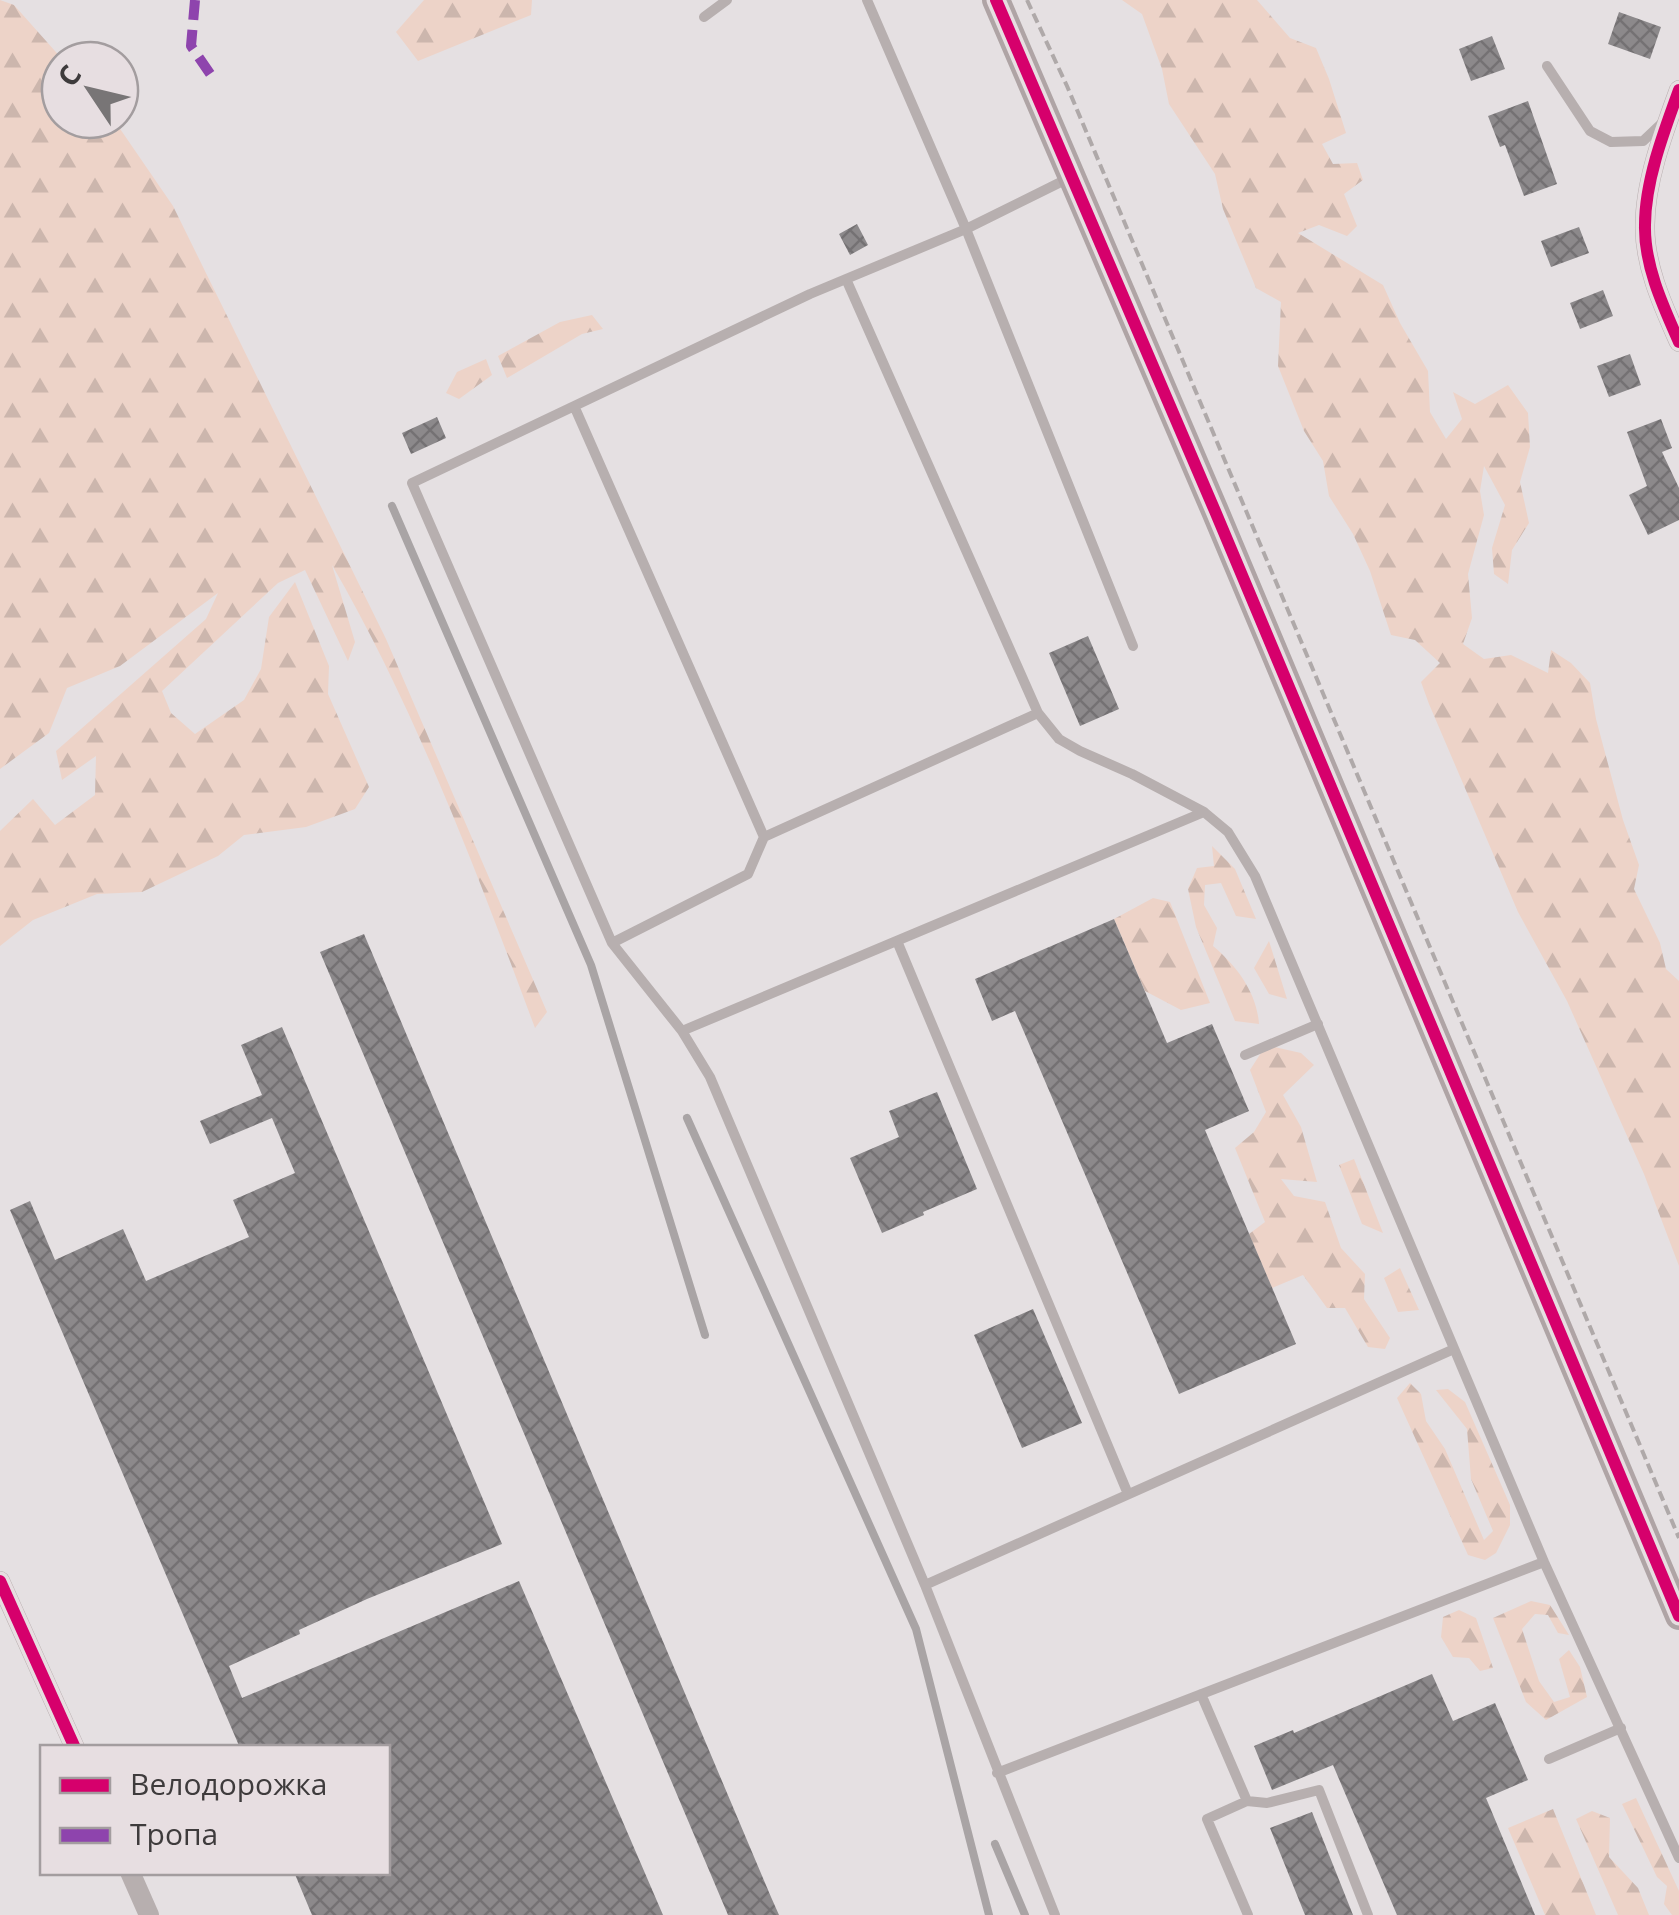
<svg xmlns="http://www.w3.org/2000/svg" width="1679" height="1915" font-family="'Open Sans',sans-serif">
	<defs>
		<pattern id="forest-firs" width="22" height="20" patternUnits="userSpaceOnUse" patternTransform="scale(2.5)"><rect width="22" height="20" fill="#edd3c8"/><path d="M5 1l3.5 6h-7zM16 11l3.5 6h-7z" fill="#ccb6ad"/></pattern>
		<pattern id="building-cross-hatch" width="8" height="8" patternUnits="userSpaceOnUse" patternTransform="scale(2.5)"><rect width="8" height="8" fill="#8c898b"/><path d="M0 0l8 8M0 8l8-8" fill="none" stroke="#747173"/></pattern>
	</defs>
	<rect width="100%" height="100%" fill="#e5e0e2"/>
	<!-- forest -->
	<path fill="url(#forest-firs)" d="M0 0 14 5 63 60H60V120H114L173 206 386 639 547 1012 535 1028C476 870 416 710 332 565L355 642 348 661 305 570 278 583 162 691 171 713 195 734 244 700 261 669 269 617 295 582 329 666 328 694 369 787 355 809 306 827 244 835 218 856 142 892 97 894 33 920 0 946V831L33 799 55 825 95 795 96 756 62 780 56 751 206 619 218 593 120 666 67 688 49 733 0 769Z
		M424 0H532L531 15 418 61 396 32Z
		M1122 0H1257L1290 38 1316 48 1329 79 1346 133 1322 144 1333 164 1357 163 1363 180 1344 194 1357 226 1347 236 1319 225 1298 233 1383 285 1400 323 1428 371 1430 412 1446 439 1462 419 1453 392 1475 404 1508 385 1528 413 1530 447 1520 482 1529 523 1512 550 1508 584 1494 574 1492 548 1505 505 1484 466 1480 491 1484 515 1468 574 1472 618 1463 644 1484 659 1511 655 1548 673 1551 650 1571 663 1590 683 1596 719 1623 820 1639 865 1634 889 1660 943 1666 969 1679 981V1266L1644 1174 1567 1001 1518 912 1429 704 1421 682 1440 663 1415 640 1391 635 1370 571 1353 534 1329 496 1323 461 1304 431 1278 366 1281 302 1256 288 1223 209 1215 174 1169 104 1162 69 1142 14Z
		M592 315 603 329 582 334 507 378 498 356 560 322Z
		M486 359 492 375 459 399 446 393 457 372Z
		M1212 846 1235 869 1256 919 1236 916 1221 883 1205 885 1204 905 1217 928 1213 946C1237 966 1257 993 1259 1024L1235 1021 1196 927 1188 889 1197 868 1214 866Z
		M1153 898 1170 902 1210 1003 1181 1010 1145 991 1114 919Z
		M1269 941 1287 999 1269 994 1254 968Z
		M1266 1045 1301 1053 1314 1065 1283 1095 1301 1127 1317 1182 1281 1179 1294 1196 1325 1202 1341 1248 1365 1274 1364 1299 1390 1338 1385 1349 1368 1347 1345 1308H1327L1303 1275 1272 1288 1249 1234 1265 1222 1235 1148 1254 1132 1266 1112 1250 1070Z
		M1354 1159 1383 1233 1362 1224 1339 1165Z
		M1400 1268 1419 1310 1398 1312 1384 1278Z
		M1410 1383 1421 1394 1426 1421 1445 1449 1484 1540 1493 1531 1471 1479 1467 1429 1436 1390 1448 1389 1465 1402 1510 1505V1525L1496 1553 1485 1560 1468 1555 1397 1398Z
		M1531 1601 1550 1605 1569 1635 1558 1633 1548 1615 1535 1614 1522 1629 1539 1681 1554 1702 1570 1697 1559 1659 1569 1650 1580 1667 1587 1697 1546 1720 1526 1702 1493 1618Z
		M1459 1610 1476 1618 1493 1668 1480 1671 1469 1658 1453 1657 1441 1637 1443 1617Z
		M1636 1798 1679 1891V1915H1672L1664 1904 1667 1886 1657 1877 1622 1804Z
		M1553 1809 1596 1915H1545L1508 1828Z
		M1592 1811 1610 1818 1609 1857 1638 1888 1649 1915H1618L1576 1819Z"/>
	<!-- building -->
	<path fill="url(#building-cross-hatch)" d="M1619 12 1661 27 1650 59 1608 44Z
		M1492 36 1505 69 1471 81 1459 49Z
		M1528 101 1557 184 1524 196 1505 145 1500 147 1488 116Z
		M857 224 868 245 850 255 839 234Z
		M1579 227 1589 253 1551 267 1541 241Z
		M1603 290 1613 316 1580 329 1570 303Z
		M1630 354 1641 385 1609 397 1597 366Z
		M437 417 446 438 411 454 402 433Z
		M1661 419 1672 448 1662 452 1679 488V520L1648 535 1629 495 1647 486 1627 432Z
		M1088 636 1119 709 1080 726 1049 653Z
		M1114 919 1167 1043 1212 1024 1249 1111 1205 1130 1296 1344 1179 1394 1015 1011 992 1021 975 979Z
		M364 934 771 1897 779 1915H728L320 952Z
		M282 1027 502 1544 367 1599 299 1630 300 1634 229 1666 242 1698 519 1581 663 1915H312L294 1872H388V1748H240L10 1210 30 1201 55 1260 123 1229 146 1281 249 1237 233 1200 295 1173 272 1118 210 1144 200 1121 262 1095 241 1045Z
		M937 1092 977 1189 923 1212 924 1215 882 1233 850 1158 899 1137 889 1111Z
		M1033 1309 1082 1423 1022 1448 974 1335Z
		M1432 1674 1453 1721 1495 1703 1528 1780 1486 1798 1535 1915H1397L1333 1765 1272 1790 1254 1746 1293 1730 1294 1733Z
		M1312 1812 1353 1915H1305L1270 1828Z"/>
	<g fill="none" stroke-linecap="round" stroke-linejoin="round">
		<!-- path -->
		<path stroke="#afa9a9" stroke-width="4" stroke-dasharray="10 5" stroke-linecap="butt" d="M1027 0 1067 86 1679 1538"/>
		<!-- lane -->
		<path stroke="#b7afaf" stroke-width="10" d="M867 0 966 229 1133 646
			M704 17 727 0
			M1547 66 1590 131 1611 142 1643 141 1663 122
			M846 279 1038 713 1059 739 1080 751 1132 774 1204 812 1228 832 1255 876 1544 1562 1679 1858
			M575 408 764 837
			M897 941 1128 1494
			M612 943 748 874 764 837 1038 713
			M682 1031 1204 812
			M1245 1055 1318 1024
			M925 1585 1454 1349
			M1201 1694 1247 1801
			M1549 1759 1621 1728
			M997 1773 1544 1562
			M1055 1915 925 1585 710 1077 682 1031 612 943 412 483 810 294 966 229 1069 178
			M1248 1915 1207 1819 1247 1801 1267 1803 1319 1790 1368 1915"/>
		<!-- street -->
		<path stroke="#b7afaf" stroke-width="20" d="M1679 90C1664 131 1645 181 1645 225 1644 265 1663 306 1679 342
			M0 1581 75 1748
			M130 1872 149 1915"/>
		<!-- secondary -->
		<path stroke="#afa4a5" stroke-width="28" d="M996 0 1215 511 1679 1616"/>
		<!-- rail -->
		<path stroke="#a9a4a5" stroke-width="8" d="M392 506 591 965 705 1335
			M687 1118 916 1629 989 1915
			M995 1844 1025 1915"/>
		<!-- quiet -->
		<path stroke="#8e44ad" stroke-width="10" stroke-dasharray="20 10" stroke-linecap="butt" d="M195 0 191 46 213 78"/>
		<!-- cycleway casing -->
		<g stroke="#e7dee1" stroke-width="19">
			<path id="cycleway" d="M996 0 1215 511 1679 1616
				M1679 90C1664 131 1645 181 1645 225 1644 265 1663 306 1679 342
				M0 1581 75 1748"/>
		</g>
		<!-- cycleway -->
		<use href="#cycleway" stroke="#d6006c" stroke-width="12"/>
	</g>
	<!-- legend -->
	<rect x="40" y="1745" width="350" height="130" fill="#e7dee1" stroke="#a39d9f" stroke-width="2.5"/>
	<rect x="60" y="1778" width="50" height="15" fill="#d6006c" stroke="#a39d9f" stroke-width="2.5"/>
	<text x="130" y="1795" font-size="30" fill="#3e3b3c">Велодорожка</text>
	<rect x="60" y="1828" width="50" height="15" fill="#8e44ad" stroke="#a39d9f" stroke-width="2.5"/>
	<text x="130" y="1845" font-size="30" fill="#3e3b3c">Тропа</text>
	<!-- north arrow -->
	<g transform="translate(90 90) rotate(305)"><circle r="48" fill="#e7dee1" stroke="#a39d9f" stroke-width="2.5"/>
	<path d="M0-8L18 38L0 25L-18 38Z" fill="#787576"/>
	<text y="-15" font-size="28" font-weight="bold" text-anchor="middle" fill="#3e3b3c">С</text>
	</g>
</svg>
